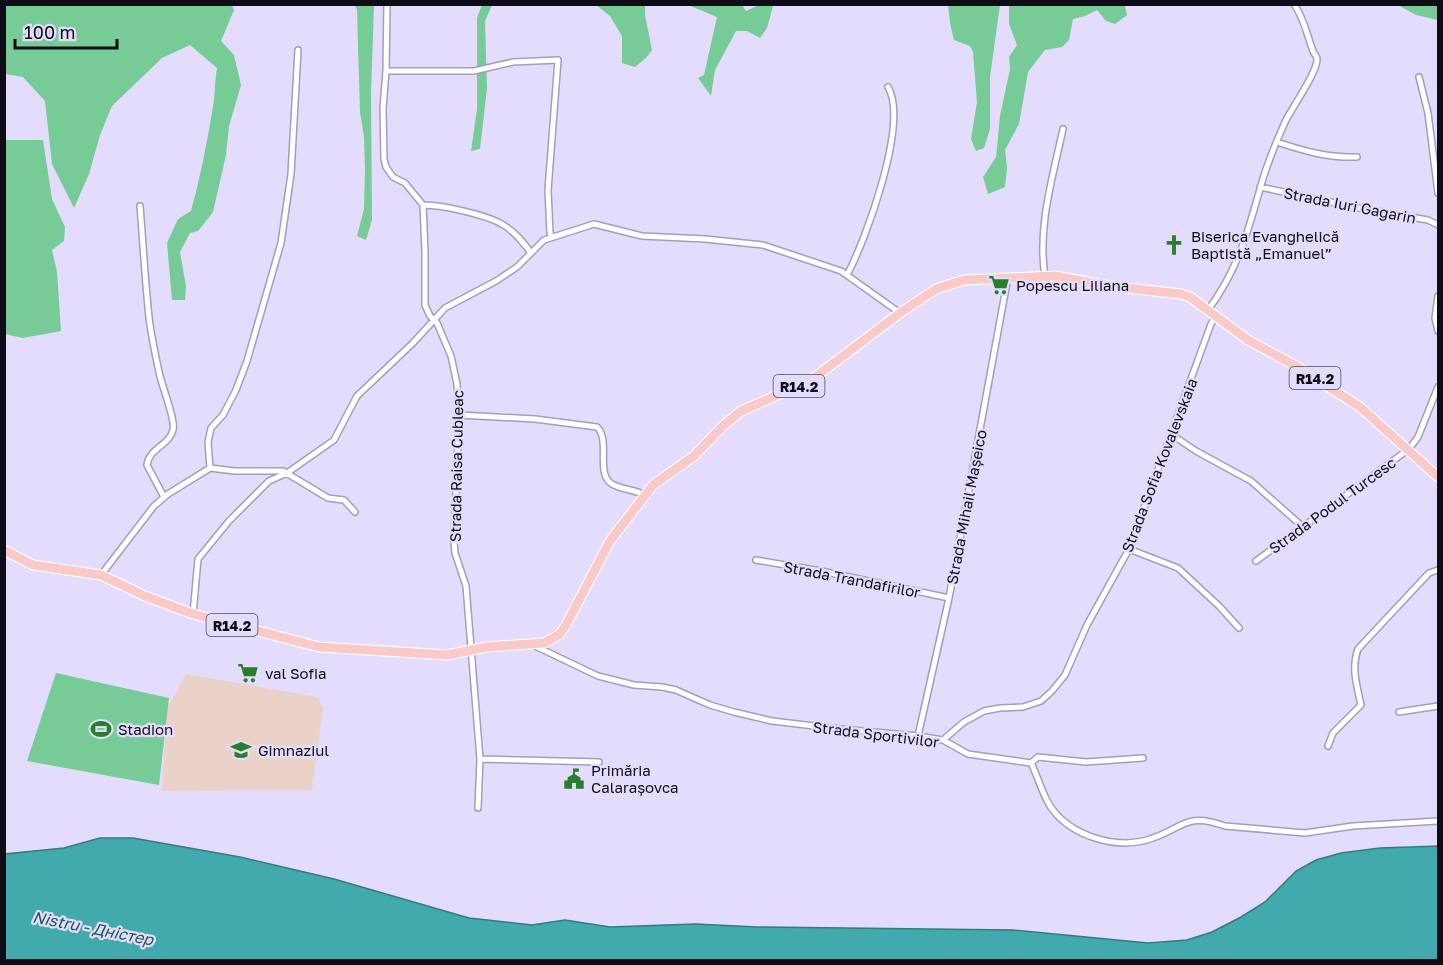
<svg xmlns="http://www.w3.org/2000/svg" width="1443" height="965" font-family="'Golos Text',sans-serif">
	<rect width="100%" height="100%" fill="#e3dcfd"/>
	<!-- education -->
	<path fill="#ead2c8" d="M186 674 317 697 323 708 312 790 162 791 167 709Z"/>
	<!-- green -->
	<path fill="#77cb97" d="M4 5H232L234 10 221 41 234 55 241 85 229 126 226 155 213 212 198 231 190 233 180 252 186 286 185 300H172L167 243 178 219 191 211C201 174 208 138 214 100 215 90 215 78 217 68L190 45 162 58 112 106 100 135 89 174 74 208 52 164 45 101 23 77 5 74Z
		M355 5H374V6L371 93 372 220 366 240 357 236 364 209 365 170 364 137 360 112 357 10Z
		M482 5H492L485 21 487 88 480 149 471 151 477 109V18Z
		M596 5H645V15L652 50 646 58 635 67 622 63V36L610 16Z
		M688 5H742L746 11 759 5H776L773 6 767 28 760 38 747 31H736L715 70 711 96 698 78 704 75 717 17Z
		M948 5H1000L990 77V129L984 148 976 151 971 139 977 102 973 52 970 46 954 40 950 23Z
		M1009 5H1128L1125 6 1127 15 1115 24 1106 21 1097 10 1085 16 1073 19 1069 40 1062 47 1045 50 1028 72 1019 124 1005 150 1007 168 1005 187 988 194 983 177 996 157 1000 116 1010 69 1009 57 1017 45 1009 24Z
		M1398 5H1438V20L1416 15Z
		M4 140H43L52 199 65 227 64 241 52 250 57 272 61 331 23 338 5 334Z
		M56 673 169 698 159 785 27 761Z"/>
	<!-- water -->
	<path fill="#42aaac" stroke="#337b7f" stroke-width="1.5" d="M100 838H133L240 857 334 879 469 918 532 925 565 920 610 927 695 924 757 927 1013 930 1148 943 1187 940 1212 932 1241 917 1265 902 1296 871 1316 860 1341 853 1380 848 1438 846V960H5V854L64 848Z"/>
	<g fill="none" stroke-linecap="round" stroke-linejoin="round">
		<!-- minor casing -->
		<g stroke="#a49dbc" stroke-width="8">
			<path id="minor" d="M387 4 386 71 383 108 384 159 386 167 393 177 405 183 423 205 425 251V305L430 316 437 323 451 356 457 384 459 415 454 542 455 553 466 586 480 759 478 808
				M386 71H474L513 62 558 60 548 190 550 233 552 237
				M1419 77 1428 113 1438 193
				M1277 142C1304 151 1328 158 1357 157
				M1260 187 1359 208 1428 220 1438 225
				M423 205C442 205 489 215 505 226 516 233 523 242 531 253
				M140 206C143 243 145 280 149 317 151 335 155 353 159 372 161 384 176 420 173 430 169 446 149 448 147 465L164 497
				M847 275C866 240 909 122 888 87
				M1045 276C1037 228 1053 176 1063 129
				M1438 296 1435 318 1438 331
				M1208 310C1237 271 1247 235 1260 189 1266 166 1276 142 1286 120 1292 108 1318 71 1317 59 1317 56 1314 54 1313 51 1307 35 1304 18 1294 4
				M459 415 535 419 597 427C611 440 595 474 612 484 622 490 634 489 644 495
				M1172 435 1196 451 1251 481 1303 527
				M210 468 208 442 211 428 223 415 236 390 247 361 281 243 291 174 298 50
				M1129 549 1178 568 1219 606 1239 628
				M756 560 821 571 949 598
				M1256 561 1409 449 1418 437 1438 387
				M101 575 154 506 168 494 210 468 235 471H283L328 498 344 500 355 512
				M193 614 198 559 229 521 269 481 287 473 334 440 357 396 413 343 445 308 496 281 517 267 544 240 594 224 642 236 705 239 763 245 841 271 900 313
				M533 645 598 676 634 685 662 687 676 690 710 705 734 712 772 721 840 729 918 736 943 740 968 754 1031 763C1038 777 1042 793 1050 806 1070 836 1116 850 1150 839 1184 828 1185 812 1225 826L1305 833 1353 826 1438 821
				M1399 712 1438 706
				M918 736 949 598 1008 277
				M943 740 964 722 984 711 1000 708 1023 707 1041 701 1052 691 1065 675 1087 625 1129 549 1211 324 1216 316
				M1328 746 1333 733 1361 705C1357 686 1351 668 1358 649L1429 573 1438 570
				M480 759 599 762
				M1031 763 1038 757 1086 762 1143 758"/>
		</g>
		<!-- primary casing -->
		<g stroke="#fff" stroke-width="11">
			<path id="primary" d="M4 550 33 565 101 575 145 596 193 614 319 647 447 655 487 647 544 643 560 634 566 625 610 541 653 485 694 456 724 425 741 411 810 381 900 313 936 289 964 280 1055 276 1109 286 1181 294 1190 297 1248 340 1296 366 1360 407 1438 477"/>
		</g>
		<!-- minor -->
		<use href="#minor" stroke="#fff" stroke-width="5"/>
		<!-- primary -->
		<use href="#primary" stroke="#facac8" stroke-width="9"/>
	</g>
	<!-- icons -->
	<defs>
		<g id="church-bare" transform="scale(1.62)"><path d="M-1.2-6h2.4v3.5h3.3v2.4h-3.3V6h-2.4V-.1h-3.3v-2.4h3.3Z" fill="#297e2b" stroke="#e3dcfd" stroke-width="2.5" paint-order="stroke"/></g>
		<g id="supermarket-bare" transform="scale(1.62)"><path d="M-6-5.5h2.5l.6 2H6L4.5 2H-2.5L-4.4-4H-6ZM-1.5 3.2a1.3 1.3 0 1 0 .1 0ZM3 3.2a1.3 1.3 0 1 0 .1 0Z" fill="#297e2b" stroke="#e3dcfd" stroke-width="2.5" paint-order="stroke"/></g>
		<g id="stadium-bare" transform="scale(1.62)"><path d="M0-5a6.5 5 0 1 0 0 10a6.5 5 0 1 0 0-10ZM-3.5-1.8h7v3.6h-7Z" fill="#297e2b" stroke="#e3dcfd" stroke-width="2.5" paint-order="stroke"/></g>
		<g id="school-bare" transform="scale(1.62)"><path d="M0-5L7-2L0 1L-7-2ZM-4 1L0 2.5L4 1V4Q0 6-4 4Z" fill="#297e2b" stroke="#e3dcfd" stroke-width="2.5" paint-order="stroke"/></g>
		<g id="civic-bare" transform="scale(1.62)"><path d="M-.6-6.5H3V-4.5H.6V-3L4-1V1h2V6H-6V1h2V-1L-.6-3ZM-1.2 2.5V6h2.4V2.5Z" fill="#297e2b" stroke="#e3dcfd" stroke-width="2.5" paint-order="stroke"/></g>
	</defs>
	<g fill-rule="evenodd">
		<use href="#church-bare" x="1174" y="245"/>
		<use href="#supermarket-bare" x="999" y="285"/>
		<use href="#supermarket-bare" x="248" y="673"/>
		<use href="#stadium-bare" x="101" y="729"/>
		<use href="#school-bare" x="241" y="750"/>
		<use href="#civic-bare" x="574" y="779"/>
	</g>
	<g text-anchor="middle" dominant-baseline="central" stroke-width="4.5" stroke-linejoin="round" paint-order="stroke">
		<!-- shield labels -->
		<g fill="#e3dcfd" stroke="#4f4a5c" stroke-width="1.5">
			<rect x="1289.5" y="367" width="51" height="22" rx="4.5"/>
			<rect x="773.5" y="375" width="51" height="22" rx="4.5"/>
			<rect x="206.5" y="614" width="51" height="22" rx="4.5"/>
		</g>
		<g font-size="14" font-weight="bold" fill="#0f0c17">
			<text x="1315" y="378">R14.2</text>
			<text x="799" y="386">R14.2</text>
			<text x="232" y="625">R14.2</text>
		</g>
		<!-- street labels -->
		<g font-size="15" fill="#0f0c17" stroke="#e3dcfd">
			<text transform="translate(1350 205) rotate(11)">Strada Iuri Gagarin</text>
			<text transform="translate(1159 465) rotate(-69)">Strada Sofia Kovalevskaia</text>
			<text transform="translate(456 466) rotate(-89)">Strada Raisa Cubleac</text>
			<text transform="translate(1332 505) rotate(-36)">Strada Podul Turcesc</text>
			<text transform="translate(966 507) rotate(-79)">Strada Mihail Mașeico</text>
			<text transform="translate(852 579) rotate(11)">Strada Trandafirilor</text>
			<text transform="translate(876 734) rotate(7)">Strada Sportivilor</text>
		</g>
		<!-- poi labels -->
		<g font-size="15" fill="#0f0c17" stroke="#e3dcfd" text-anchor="start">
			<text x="1191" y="236">Biserica Evanghelică<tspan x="1191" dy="17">Baptistă „Emanuel”</tspan></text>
			<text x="1016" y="285">Popescu Liliana</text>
			<text x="265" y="673">val Sofia</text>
			<text x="118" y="729">Stadion</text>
			<text x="258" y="750">Gimnaziul</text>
			<text x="591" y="770">Primăria<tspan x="591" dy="17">Calarașovca</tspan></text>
		</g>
		<!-- water labels -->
		<g font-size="16" font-style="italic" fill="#1e5859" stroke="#e3dcfd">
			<text transform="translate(93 928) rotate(11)">Nistru - Дністер</text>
		</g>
	</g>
	<!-- border -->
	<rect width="1443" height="965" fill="none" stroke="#0f0c17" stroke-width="12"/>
	<!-- scale -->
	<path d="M15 39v9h102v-9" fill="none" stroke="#0f0c17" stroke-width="3"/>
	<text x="24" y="39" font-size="18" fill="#0f0c17" stroke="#e3dcfd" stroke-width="4.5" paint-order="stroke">100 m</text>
</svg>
